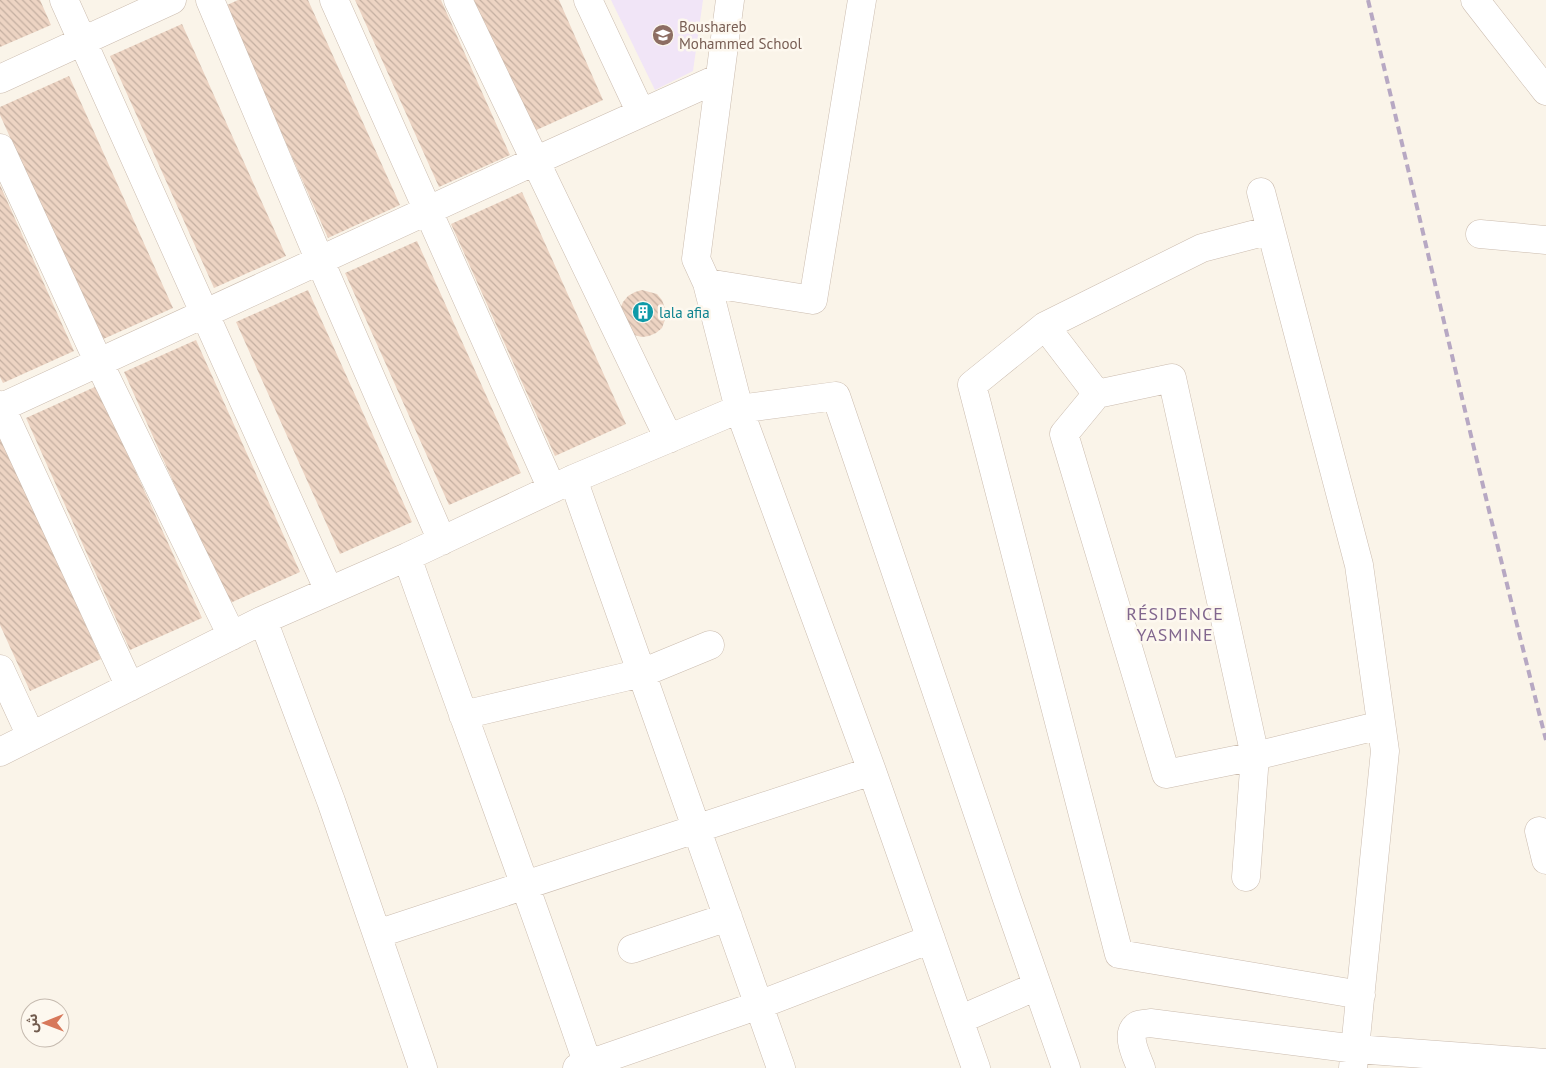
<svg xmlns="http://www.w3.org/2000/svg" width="1546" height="1068" font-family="'PT Sans','Noto Sans Arabic',sans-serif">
	<defs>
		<pattern id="building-back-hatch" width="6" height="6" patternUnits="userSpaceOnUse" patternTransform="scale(1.25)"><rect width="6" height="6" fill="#edd4c3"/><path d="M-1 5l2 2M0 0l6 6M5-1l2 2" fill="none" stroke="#c4afa1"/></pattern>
	</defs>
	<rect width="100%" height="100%" fill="#faf4e9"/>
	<!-- education -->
	<path fill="#f1e5f7" d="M611 0H703L693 71 655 90Z"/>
	<!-- building -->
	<path fill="url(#building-back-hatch)" d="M0 0H40L51 25 0 47Z
		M238 0H308L400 205 328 238 225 6Z
		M355 0H441L510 155 439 187Z
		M473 0H559L603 100 532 132Z
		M182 24 286 256 214 288 110 56Z
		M69 76 173 308 101 340 0 115V107Z
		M0 185 74 351 3 383 0 377Z
		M522 192 626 424 555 456 451 224Z
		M417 241 521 473 449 505 345 273Z
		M308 290 412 522 340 554 236 322Z
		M642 290 657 294 662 300 667 314 662 328 656 333 649 336 642 337 634 335 620 309 623 302 628 296 635 292Z
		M196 340 300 572 228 604 124 372Z
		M97 386 202 618 130 650 26 418Z
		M0 433 101 659 30 691 0 625Z"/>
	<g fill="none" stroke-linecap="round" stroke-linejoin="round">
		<!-- minor casing -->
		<g stroke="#cbbcaf" stroke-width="29">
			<path id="minor" d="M64 0 329 591
				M210 0 320 261 442 541
				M334 0 552 489
				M458 0 669 439
				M588 0 641 113
				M730 0 696 259 707 283 739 409 872 771 976 1068
				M1475 0 1546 91
				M0 79 172 0
				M0 148 99 363 232 636
				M1261 192 1359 565 1385 751 1353 1068
				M1271 230 1202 248 1045 326 972 385 1119 954 1361 995
				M1480 234 1546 240
				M707 283 813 300 862 0
				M1045 326 1097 394
				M0 405 130 687
				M0 408 535 161 719 78
				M573 479 781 1068
				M407 557C467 728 531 897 589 1068
				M263 620 331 801 423 1068
				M0 669 31 736
				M463 715 642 673 710 645
				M0 752 263 620 407 557 573 479 739 409 836 396 1007 899 1066 1068
				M1539 831 1546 860
				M1246 877 1255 756 1166 774 1064 434 1097 394 1172 378 1255 756 1381 725
				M377 934 872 771
				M632 949 728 917
				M959 1020 1037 986
				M577 1068 759 1005 931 939
				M1141 1068C1137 1057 1124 1033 1138 1025 1141 1024 1146 1024 1150 1023L1356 1049 1546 1063"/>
		</g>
		<!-- minor -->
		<use href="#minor" stroke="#fff" stroke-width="28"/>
		<!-- rail -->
		<path stroke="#b7a8c3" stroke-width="4" stroke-dasharray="8 5" stroke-linecap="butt" d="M1368 0C1427 247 1483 494 1546 740"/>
	</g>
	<!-- icons -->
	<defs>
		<g id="school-disc" transform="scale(1.125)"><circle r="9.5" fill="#8d6e63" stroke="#fdf8ef"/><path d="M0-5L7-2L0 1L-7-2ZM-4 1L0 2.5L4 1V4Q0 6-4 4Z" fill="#fff"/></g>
		<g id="building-disc" transform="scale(1.125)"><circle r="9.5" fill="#0f9aa8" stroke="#fdf8ef"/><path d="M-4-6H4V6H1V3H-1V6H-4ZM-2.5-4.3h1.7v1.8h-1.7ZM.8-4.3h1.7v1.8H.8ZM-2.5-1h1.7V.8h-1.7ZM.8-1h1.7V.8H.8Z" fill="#fff"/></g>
	</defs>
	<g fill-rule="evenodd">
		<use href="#school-disc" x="663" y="35"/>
		<use href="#building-disc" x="643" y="312"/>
	</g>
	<g text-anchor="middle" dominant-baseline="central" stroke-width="5" stroke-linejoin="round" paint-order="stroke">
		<!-- education labels -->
		<g font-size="15" fill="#785e54" stroke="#fdf8ef" text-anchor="start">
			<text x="679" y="26">Boushareb<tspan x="679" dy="17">Mohammed School</tspan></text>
		</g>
		<!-- culture labels -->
		<g font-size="15" fill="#0d838f" stroke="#fdf8ef" text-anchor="start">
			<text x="659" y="312">lala afia</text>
		</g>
		<!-- quarter labels -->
		<g font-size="18" letter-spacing="1" fill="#81668e" stroke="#fdf8ef">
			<text x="1175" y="613">RÉSIDENCE<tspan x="1175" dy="21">YASMINE</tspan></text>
		</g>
	</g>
	<!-- north arrow -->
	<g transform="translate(45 1023) rotate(269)"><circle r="24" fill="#fdf8ef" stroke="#c5baaf"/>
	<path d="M0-4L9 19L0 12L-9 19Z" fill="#d7785a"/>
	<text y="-8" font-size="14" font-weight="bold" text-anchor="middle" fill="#725c4f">ش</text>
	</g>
</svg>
